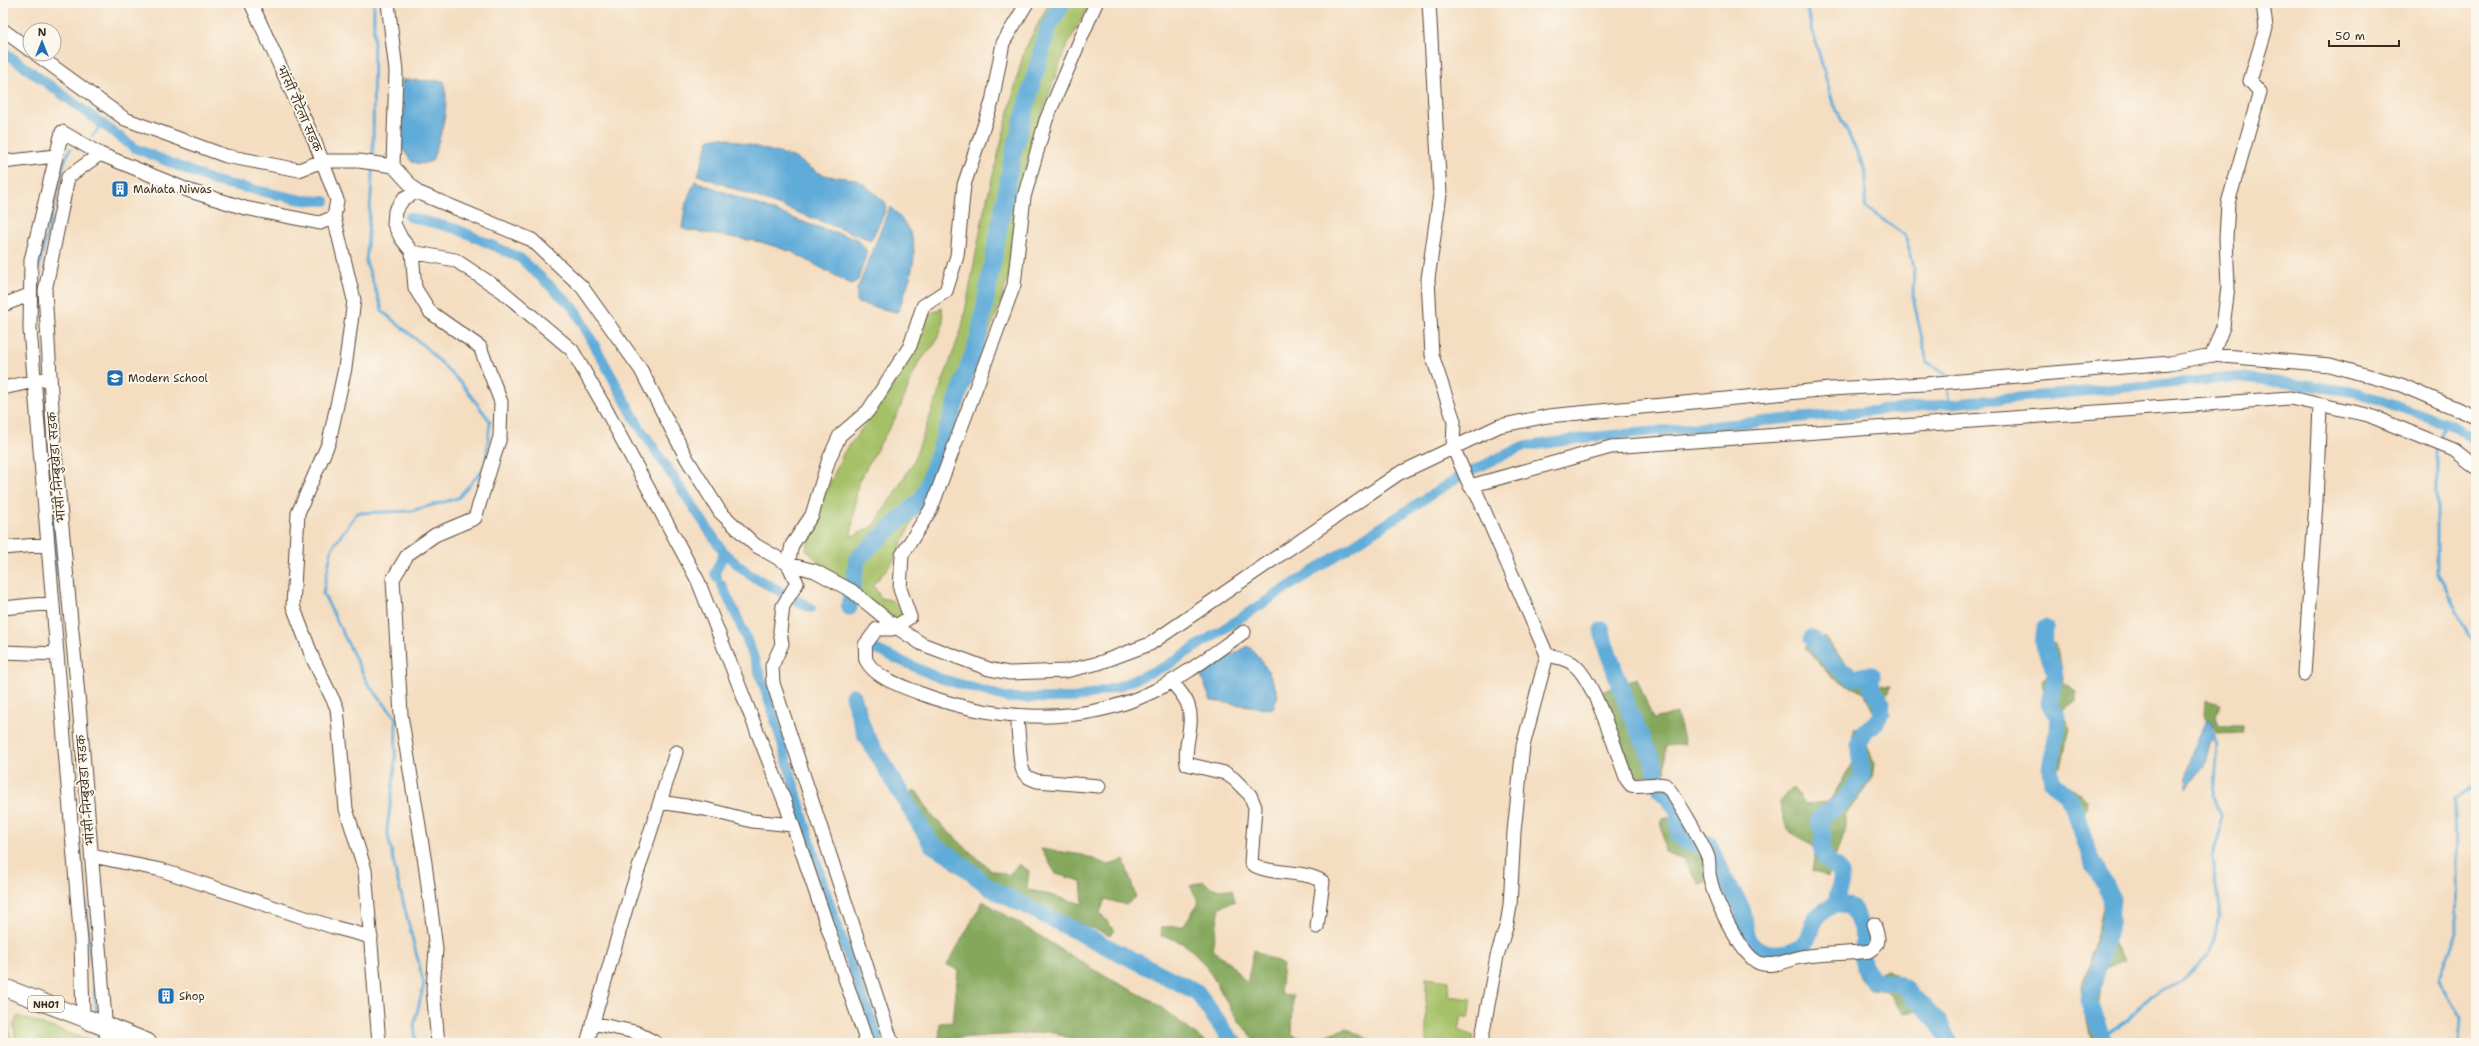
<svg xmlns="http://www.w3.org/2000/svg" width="2479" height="1046" font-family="'Shantell Sans','Playpen Sans Deva',sans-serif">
	<rect width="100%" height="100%" fill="#fbf7ec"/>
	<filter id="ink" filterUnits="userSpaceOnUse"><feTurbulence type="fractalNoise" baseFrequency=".025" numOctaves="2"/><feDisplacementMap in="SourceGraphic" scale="8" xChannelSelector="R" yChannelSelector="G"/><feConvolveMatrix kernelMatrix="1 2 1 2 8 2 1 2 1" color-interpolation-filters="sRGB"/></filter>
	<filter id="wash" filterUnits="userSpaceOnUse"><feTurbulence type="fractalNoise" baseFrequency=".012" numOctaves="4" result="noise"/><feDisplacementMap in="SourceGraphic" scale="16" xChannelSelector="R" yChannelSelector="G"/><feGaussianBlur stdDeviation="0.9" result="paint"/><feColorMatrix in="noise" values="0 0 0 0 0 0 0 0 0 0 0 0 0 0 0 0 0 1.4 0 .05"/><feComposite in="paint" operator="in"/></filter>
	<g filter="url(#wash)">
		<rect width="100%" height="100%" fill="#f4ddc0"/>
		<!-- green -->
		<path fill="#a5c167" stroke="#707642" d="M1049 3H1090L1065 50 1037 127 1017 203 1010 271 998 310 941 456 909 528 893 562 873 585 881 598 893 601 904 612 897 621 828 570 806 550 819 508 843 454 890 391 929 314 942 308 943 324 935 344 918 363 898 413 858 482 851 537 874 526 913 463 962 328 984 211 1024 51Z
			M1426 978 1449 981 1448 996 1472 999 1468 1018 1462 1016 1459 1030 1474 1036 1472 1043H1426Z
			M3 1008 7 1009 11 1043H3Z
			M18 1016 95 1042V1043H15L14 1024Z"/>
		<!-- forest -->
		<path fill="#84a75c" stroke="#60683d" d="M1824 637C1842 659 1860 685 1891 686L1885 700 1890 714 1869 737 1867 744 1874 764 1872 779 1845 816V828L1828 877 1812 871 1816 847 1787 830 1779 801 1793 788 1805 804 1829 802 1856 758 1852 739 1854 729 1870 724 1874 713 1864 693 1831 677 1805 647Z
			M2053 642 2059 654 2064 683 2076 691V700L2061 711 2070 727 2061 767 2048 766V752L2055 720 2046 703 2042 681 2047 673 2038 646Z
			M1637 678 1653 719 1677 713 1685 744 1666 746 1665 776 1632 777 1599 693Z
			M2205 700 2221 704 2216 715 2220 726H2242L2243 733 2217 734 2214 723 2204 716Z
			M2048 780 2064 782 2087 800 2088 806 2080 815H2073C2069 804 2056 792 2048 780Z
			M912 790 917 792 934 818 965 847 991 870 1008 875 1019 864 1029 871 1027 889 1083 904 1081 881 1056 874 1041 849 1083 855 1109 865 1124 860 1136 897 1126 905 1105 899 1100 913 1115 931 1109 935 982 884 952 868 908 801Z
			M1681 813 1705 858 1706 883 1700 884 1683 859 1665 852 1661 820Z
			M2106 872C2116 896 2122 916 2112 941L2125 961 2103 970 2098 1009 2106 1043H2092L2083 1001 2082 987 2099 927 2105 896 2098 877Z
			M1204 881 1211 888 1232 890 1235 901 1220 907 1212 949 1231 964 1247 984 1254 950 1283 965 1280 994 1293 995 1292 1036 1315 1040 1346 1028 1375 1043H1258C1250 1034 1242 1026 1236 1017 1215 986 1203 942 1161 936L1162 927 1183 926 1199 902 1190 886Z
			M983 901 1106 977 1153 1001 1206 1043H1073L1071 1039 1052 1032 939 1039 940 1023 953 1022 958 970 947 965Z
			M1869 957 1876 975 1887 970 1912 983 1925 1010 1904 1013 1887 991 1870 990 1859 975 1858 960Z"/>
		<!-- water -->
		<path fill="#60acd9" stroke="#4e6b7c" d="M402 80 444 81C450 109 441 135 432 161L422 164 412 162 401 147Z
			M721 137 793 157 817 172 828 176 854 179 864 184 886 203 885 212 871 240 698 175 708 142 710 139Z
			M695 181 811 225 857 239 867 251 858 280 852 284 845 281 792 252 761 242 686 230 682 228 686 203Z
			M890 207C928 241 913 268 899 310L896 312 857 303V290Z
			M1248 646C1264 660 1271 675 1278 695L1273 709 1211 701 1200 673Z
			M2208 719 2213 723 2215 738 2210 744 2204 767 2186 788C2187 764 2194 738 2208 719Z"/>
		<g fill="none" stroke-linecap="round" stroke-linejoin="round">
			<!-- stream -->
			<path stroke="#60acd9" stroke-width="3" d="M1805 3 1832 100 1866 171 1865 207 1905 235 1914 266 1913 297 1927 362 1946 374
				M92 137 102 123
				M373 159 374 3
				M373 167 366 262 383 312 424 346 462 384 490 421 486 461
				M37 276 63 165 70 149
				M39 357 40 376
				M41 383 57 575
				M1948 392 1949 404
				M2439 439 2446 423
				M2437 447V571L2476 650
				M79 844 97 1015
				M98 1031 99 1043
				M2103 1039 2108 1033 2126 1021 2150 996 2179 983 2210 954 2220 915 2212 858 2220 831 2221 815 2214 796 2218 746 2215 738
				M416 1043 414 1025 424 984 396 874 387 830 395 768 396 718 368 684 323 593 332 548 357 513 411 511 458 498 486 466
				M1014 1043 1044 1041 1064 1043
				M2459 1043 2461 1018 2439 979 2457 932 2455 799 2476 785"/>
			<!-- canal -->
			<path stroke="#60acd9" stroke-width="10" d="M3 51 135 148 214 181 302 200 325 201
				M409 217 457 229 520 258 574 308 639 426 724 553 750 575 811 608
				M717 577 715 573 724 553
				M721 584C771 679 791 785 824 886 841 939 861 991 880 1043
				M873 648 939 678 1008 698H1075L1117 687 1166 666 1457 478 1521 447 1592 437 2240 377 2356 392 2456 427 2476 441"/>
			<!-- river -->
			<path stroke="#60acd9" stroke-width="17" d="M849 607 857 559 923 498 979 336 1013 154 1048 28 1062 3
				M2045 628C2040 655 2050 651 2054 670 2057 682 2050 693 2049 704L2058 717 2057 732 2050 769 2052 783 2063 791 2072 803 2091 859 2112 899 2110 923 2089 1000 2105 1043
				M1602 630 1605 644 1630 713 1654 763 1661 790 1678 810V835L1686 842 1696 844
				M1812 638C1825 655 1837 671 1856 678L1865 675H1872L1871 688 1882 702C1881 732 1865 722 1860 740 1856 751 1863 765 1862 777 1854 787 1847 798 1836 807 1830 812 1823 813 1818 820 1828 836 1818 843 1824 856 1828 865 1838 865 1841 874 1843 880 1837 892 1837 899L1840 904
				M853 696 865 734 932 845 950 855 990 888 1197 992 1229 1038 1235 1043
				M1702 842 1709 844C1715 856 1719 868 1725 880 1731 890 1739 901 1743 912 1746 923 1744 935 1752 944 1765 959 1795 954 1807 941 1811 936 1811 929 1813 923 1820 907 1839 901 1853 908L1865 938 1861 955 1864 967 1873 981 1896 983 1906 989 1938 1022 1950 1043"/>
		</g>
	</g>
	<g filter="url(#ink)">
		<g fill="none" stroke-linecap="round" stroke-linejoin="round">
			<!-- minor casing -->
			<g stroke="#574536" stroke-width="15">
				<path id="minor" d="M251 3 315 142 337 200 334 217 354 300 345 368 329 442 298 513 293 606 313 659 337 708 346 809 365 870 379 1043
					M388 3 396 71 393 166
					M1096 3 1046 120 1024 197 1014 285 931 509 902 555 900 589 910 617 892 629H877L865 645C866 649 865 656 866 660 875 678 902 686 919 693 994 721 1079 727 1152 692 1185 676 1214 653 1244 632
					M1429 3 1440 194 1428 279 1432 355 1454 421 1453 447 1470 486 1477 494 1547 655 1523 746 1514 832 1510 906 1507 924 1497 956 1481 1043
					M3 30 30 50
					M36 54 125 119 226 156 299 170 322 161H359L393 166 417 192 532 240 582 287 641 370 687 459 720 512 755 545 788 564 815 571 852 591 896 627 922 644 989 669 1009 673 1066 671 1099 663 1150 644 1398 474 1499 426 1548 416 1830 389 1925 384 2170 363 2212 355 2330 365 2401 385 2476 417
					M100 154 68 177 45 291 54 443 79 705 107 1043
					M3 162 55 156
					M417 192 404 198 395 211 394 224 401 238 412 252 415 288 430 312 480 347 501 402 500 437 475 518 435 535 408 554 393 579 401 715 425 863 436 949 433 989 438 1043
					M412 252 455 260 502 291 572 350 604 406 698 581 786 805 867 1043
					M3 305 29 295
					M2212 355 2223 327 2228 287 2226 238 2228 203 2260 92 2250 81 2266 28 2263 3
					M3 388 44 379
					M1470 486 1611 447 2290 398 2368 415 2454 450 2476 467
					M3 548 48 544
					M3 608 53 603
					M3 652 57 654
					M1547 655C1555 657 1566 658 1573 664 1595 680 1616 752 1627 780L1631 785C1642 787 1655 782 1665 785 1671 787 1705 848 1708 857 1710 864 1708 872 1710 878 1714 899 1740 954 1759 963 1772 968 1788 960 1801 957 1823 953 1848 954 1870 951 1882 944 1878 936 1874 924
					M2304 674 2316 502 2320 406
					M1172 681C1177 689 1185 696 1188 705 1195 725 1183 745 1187 764L1225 773 1234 779 1250 795 1255 807 1251 863C1268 876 1304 869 1323 882L1317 927
					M1016 716C1020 730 1018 763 1024 773 1027 778 1032 779 1037 781L1099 786
					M660 802 705 809 752 821 793 825
					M92 856 161 870 333 927 371 937
					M83 1017 81 942 30 329 31 260 62 132 100 154 190 191 245 208 320 223 334 217
					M592 1023 635 1032 656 1043
					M587 1043 627 905 676 752
					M892 1043 773 683 772 666 782 644 780 631 783 606 797 583 788 564 792 545 812 515 829 459 840 435 868 411 910 346 923 306 946 291 957 256 964 185 992 102 1003 43 1027 3"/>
			</g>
			<!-- major casing -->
			<g stroke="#574536" stroke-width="19">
				<path id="major" d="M3 987 89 1020"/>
			</g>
			<!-- highway casing -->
			<g stroke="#574536" stroke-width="21">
				<path id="highway" d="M89 1020 147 1043"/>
			</g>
			<!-- minor -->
			<use href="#minor" stroke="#fff" stroke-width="13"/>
			<!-- major -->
			<use href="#major" stroke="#fff" stroke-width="17"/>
			<!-- highway -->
			<use href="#highway" stroke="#fff" stroke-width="19"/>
		</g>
	</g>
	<!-- icons -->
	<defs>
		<g id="building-square" transform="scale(0.9)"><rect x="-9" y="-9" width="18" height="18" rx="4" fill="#1f6fb2" stroke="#fbf7ec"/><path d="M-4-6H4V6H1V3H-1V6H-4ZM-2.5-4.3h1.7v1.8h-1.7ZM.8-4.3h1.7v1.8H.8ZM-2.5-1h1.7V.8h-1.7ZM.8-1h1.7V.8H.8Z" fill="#fff"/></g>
		<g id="school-square" transform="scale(0.9)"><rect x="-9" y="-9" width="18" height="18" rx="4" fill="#1f6fb2" stroke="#fbf7ec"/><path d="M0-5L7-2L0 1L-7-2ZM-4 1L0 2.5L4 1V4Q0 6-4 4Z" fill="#fff"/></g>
	</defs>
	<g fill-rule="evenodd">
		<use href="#building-square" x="120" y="189"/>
		<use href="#school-square" x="115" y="378"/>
		<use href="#building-square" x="166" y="996"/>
	</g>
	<g text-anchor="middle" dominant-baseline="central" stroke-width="4" stroke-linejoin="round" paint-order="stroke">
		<!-- shield labels -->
		<rect fill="#fbf7ec" stroke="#75685c" stroke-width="1" x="28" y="996" width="36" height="16" rx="3"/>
		<g font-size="10" font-weight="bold" fill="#3b2a1e">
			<text x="46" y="1004">NH01</text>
		</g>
		<!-- street labels -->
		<g font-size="11" fill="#3b2a1e" stroke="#fbf7ec">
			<text transform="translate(299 109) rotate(66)">भांसी रौटेला सडक</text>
			<text transform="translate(57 467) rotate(-95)">भांसी-निम्बुखेडा सडक</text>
			<text transform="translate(86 790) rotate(-95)">भांसी-निम्बुखेडा सडक</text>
		</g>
		<!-- poi labels -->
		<g font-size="11" fill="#3b2a1e" stroke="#fbf7ec" text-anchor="start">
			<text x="133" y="189">Mahata Niwas</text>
			<text x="128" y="378">Modern School</text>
			<text x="179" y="996">Shop</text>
		</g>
	</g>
	<!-- margin -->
	<rect width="2479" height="1046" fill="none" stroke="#fbf7ec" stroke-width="16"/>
	<!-- north arrow -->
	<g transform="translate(42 42)"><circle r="19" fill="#fbf7ec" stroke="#aea59a"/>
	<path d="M0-3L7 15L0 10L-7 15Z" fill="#1f6fb2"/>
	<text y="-6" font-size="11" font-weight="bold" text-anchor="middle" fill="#3b2a1e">N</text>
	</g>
	<!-- scale -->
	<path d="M2329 40v6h70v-6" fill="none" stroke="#3b2a1e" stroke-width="2"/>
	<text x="2335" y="40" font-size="12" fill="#3b2a1e" stroke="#fbf7ec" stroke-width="3" paint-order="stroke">50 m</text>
</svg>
